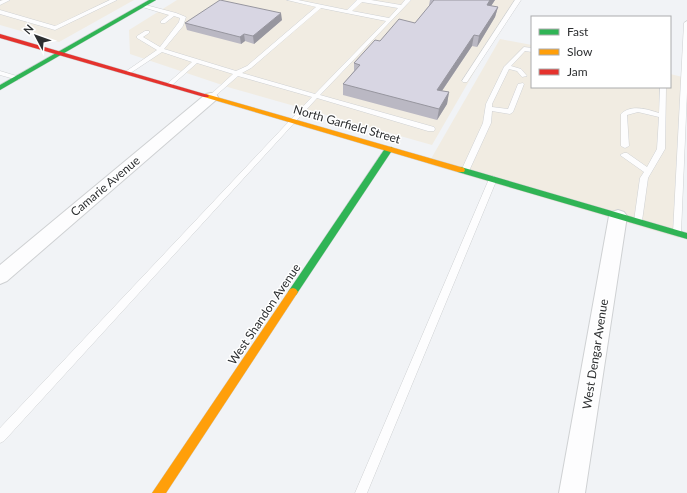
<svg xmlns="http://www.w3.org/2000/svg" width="687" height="493" font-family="Lato,sans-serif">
	<rect width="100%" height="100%" fill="#f1f3f6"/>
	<!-- commercial -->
	<path fill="#f1ece2" d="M0 0H134L59 42 0 25Z
		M177 0H516L432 145 231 88 130 54 129 30Z
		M500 39 532 45V87H670V74L687 78 679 238 428 164Z"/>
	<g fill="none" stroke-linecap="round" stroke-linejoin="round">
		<!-- lane casing -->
		<g stroke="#cfd1d3" stroke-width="1">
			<path id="lane" d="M3 0H10L0 5V1Z
				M110 0H117L55 30 0 14V10L55 26Z
				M287 0H298L347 10 357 0H371L401 5 405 0H411L320 95 434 127 435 129 434 131H428L317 98 4 441 0 443V428L312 97 238 76 213 98H209V96L233 74 197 63 171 86H167V84L192 62 162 52 129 74H125V72L157 50 137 38V36L145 31H149V33L143 37 160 47 179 22 180 18 174 16 165 23H161V21L169 15 139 6 142 4 176 13 186 17 183 26 164 49 236 71 247 66 316 7ZM362 2 398 8 389 18 352 11ZM321 8 386 21 315 94 242 73 251 68Z
				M515 0H521L467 82H463L462 81Z
				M687 21V92L681 233 677 236 673 233 684 23Z
				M524 47 532 48V52L525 51 511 66 521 69 527 76 522 77 517 71 509 69 492 104V107L508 109 518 84 523 83 524 84 513 112 510 114 492 111 491 123 469 171 465 174 462 173 461 171 483 123 486 104 504 67Z
				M0 71 20 77 21 78 18 80 0 75Z
				M660 87H666L665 149 648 178 642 221 638 224 634 221 640 178 644 172 620 155 624 153H627L647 167 657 149 659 117 638 112 627 115 629 146 625 148 621 146V114C631 104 647 109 659 113Z
				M493 176 497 179 367 493H355L489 179Z"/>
		</g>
		<!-- street casing -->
		<g stroke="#cfd1d3" stroke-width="2">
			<path id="street" d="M211 93 216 94 218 97 216 100 7 281 0 284V265L206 94Z
				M618 210 624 212 627 216 585 493H559L609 216 612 212Z"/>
		</g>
		<!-- fast casing -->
		<g stroke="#cfd1d3" stroke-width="1">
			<path id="fast" d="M149 0H156L0 90V85Z
				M386 147H392L393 149 296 295 293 296 290 295 288 292 290 289Z
				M461 167 687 233V239L458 172 457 170 458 168Z"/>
		</g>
		<!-- slow casing -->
		<g stroke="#cfd1d3" stroke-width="1">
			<path id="slow" d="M206 94 464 168 465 170 464 172H458L204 97V95Z
				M293 288 296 289 298 292 296 295 166 493H152L290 289Z"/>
		</g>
		<!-- jam casing -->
		<g stroke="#cfd1d3" stroke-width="1">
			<path id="jam" d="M0 34 208 95 209 96 208 97H204L0 38Z"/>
		</g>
		<!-- lane -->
		<use href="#lane" fill="#fdfdfe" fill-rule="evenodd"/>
		<!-- street -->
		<use href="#street" fill="#fdfdfe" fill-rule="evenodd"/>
		<!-- fast -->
		<use href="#fast" fill="#30b455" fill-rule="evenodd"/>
		<!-- slow -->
		<use href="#slow" fill="#ff9f0a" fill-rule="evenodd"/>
		<!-- jam -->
		<use href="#jam" fill="#e5322d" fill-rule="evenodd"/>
	</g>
	<!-- wall -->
	<path fill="#bab8c3" d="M430 0H495L491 6 498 7 495 17 477 47 472 46 442 91 449 92 447 104 437 120 343 95V84L354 71V63L380 41 415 23 430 5H429Z
		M282 20 254 44 245 41 241 44 187 30 185 23Z"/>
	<!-- shaded-wall -->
	<path fill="#97969f" d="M490 0H495L485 15 487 5Z
		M498 7 495 17 477 47 479 36Z
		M281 13 282 20 254 44 253 36Z
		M244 34 245 41 241 44 240 37Z
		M474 35 472 46 435 101 437 90Z
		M449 92 447 104 437 120 439 109Z"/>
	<!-- building -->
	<path fill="#d8d6e3" stroke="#97969f" d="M220 0 281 13 253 36 244 34 240 37 185 23Z
		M434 0H490L487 5 498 7 479 36 474 35 437 90 449 92 439 109 343 84 360 65 354 63 375 40 380 41 399 19 415 23Z"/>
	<g text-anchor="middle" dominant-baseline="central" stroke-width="3" stroke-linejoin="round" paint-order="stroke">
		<!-- street labels -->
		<g font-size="12" fill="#2d2f31" stroke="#fff">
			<text transform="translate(347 124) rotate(16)">North Garfield Street</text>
			<text transform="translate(105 186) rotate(-40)">Camarie Avenue</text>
			<text transform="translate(264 314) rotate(-56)">West Shandon Avenue</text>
			<text transform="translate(595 354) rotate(-81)">West Dengar Avenue</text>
		</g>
	</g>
	<!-- legend -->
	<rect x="531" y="16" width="140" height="72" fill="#ffffff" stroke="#abacad"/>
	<rect x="539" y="29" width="20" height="6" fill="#30b455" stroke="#abacad"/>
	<text x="567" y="36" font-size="12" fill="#2d2f31">Fast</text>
	<rect x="539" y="49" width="20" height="6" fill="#ff9f0a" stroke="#abacad"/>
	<text x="567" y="56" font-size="12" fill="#2d2f31">Slow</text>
	<rect x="539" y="69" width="20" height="6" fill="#e5322d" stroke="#abacad"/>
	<text x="567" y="76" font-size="12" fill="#2d2f31">Jam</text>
	<!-- north arrow -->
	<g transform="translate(36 36) rotate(311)" stroke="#ffffff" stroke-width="3" paint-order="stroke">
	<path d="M0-3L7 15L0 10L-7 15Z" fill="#2d2f31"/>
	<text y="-6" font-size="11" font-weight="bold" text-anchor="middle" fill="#2d2f31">N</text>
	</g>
</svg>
